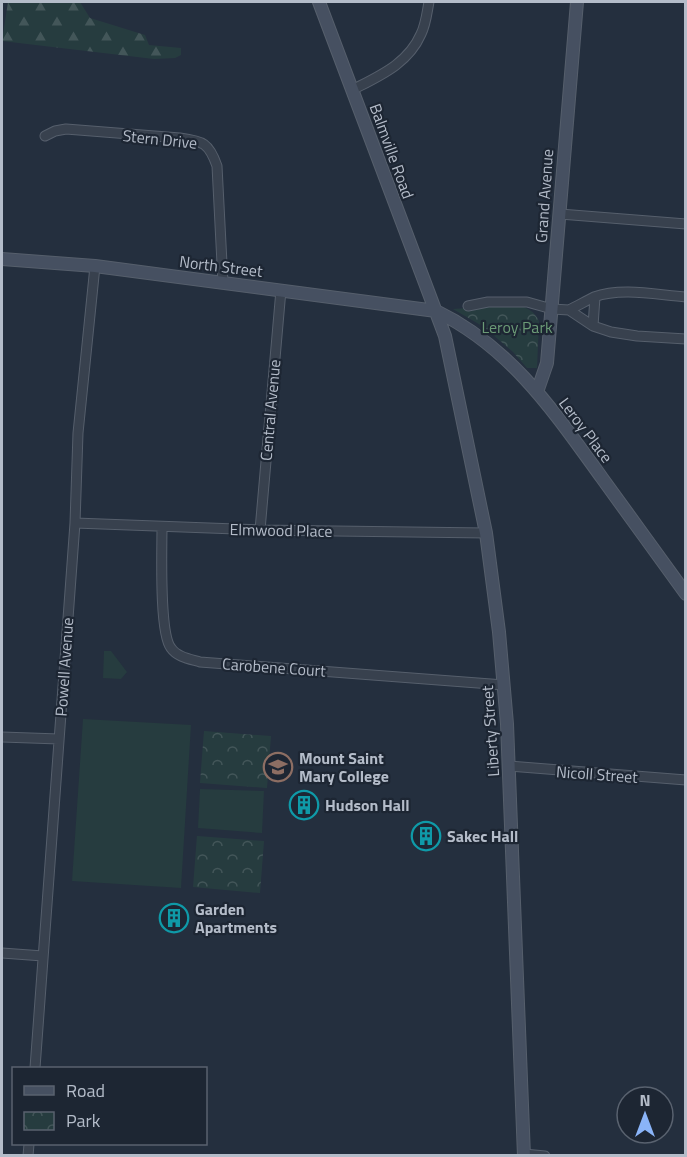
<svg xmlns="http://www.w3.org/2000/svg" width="687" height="1157" font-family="'Titillium Web',sans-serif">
	<defs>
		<pattern id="forest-firs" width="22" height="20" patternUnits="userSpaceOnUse" patternTransform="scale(1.5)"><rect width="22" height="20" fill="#263c3f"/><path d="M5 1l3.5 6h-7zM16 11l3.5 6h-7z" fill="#435659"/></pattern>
		<pattern id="park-crowns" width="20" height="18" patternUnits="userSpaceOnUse" patternTransform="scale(1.5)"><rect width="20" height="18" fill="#263c3f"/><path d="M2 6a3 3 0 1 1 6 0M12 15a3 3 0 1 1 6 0" fill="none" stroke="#435659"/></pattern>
	</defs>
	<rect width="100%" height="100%" fill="#242f3e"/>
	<!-- green -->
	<path fill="#263c3f" d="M104 651H111L127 672 121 679 103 678Z
		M83 719 191 725 181 888 72 881Z
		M200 789 264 791 262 833 198 828Z"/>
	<!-- forest -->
	<path fill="url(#forest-firs)" d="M8 2H80L90 18 145 35 149 45 181 48V55L175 58 154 59 2 41Z"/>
	<!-- park -->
	<path fill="url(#park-crowns)" d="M517 305C528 308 534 311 539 321L537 368H527L513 352 484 327 453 309Z
		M204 731 271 736 267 788 200 783Z
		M197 836 264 841 260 893 193 887Z"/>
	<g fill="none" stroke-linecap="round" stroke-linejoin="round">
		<!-- street casing -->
		<g stroke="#565f6c" stroke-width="11">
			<path id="street" d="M352 90C379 76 408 64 421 34 426 24 427 12 429 2
				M45 136 55 131 66 129 180 138C203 141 209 143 217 166L223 283
				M560 214 686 224
				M468 306 488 302H527L552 309 569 310 593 326 611 332 637 336 686 339
				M569 310C577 306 586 301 594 297 622 287 657 295 686 297
				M593 326 595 297
				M75 523 260 530 486 533
				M162 527C162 550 159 633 171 648 177 657 190 659 200 662L504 685
				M260 530 281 290
				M2 737 59 739
				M509 766 686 780
				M2 953 43 956
				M35 1068 75 523 78 433 95 266
				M524 1154 545 1156
				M28 1156 29 1144"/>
		</g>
		<!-- secondary casing -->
		<g stroke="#565f6c" stroke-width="14">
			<path id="secondary" d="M319 2 445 336 486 533 499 632 507 724 524 1156
				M2 259 95 266 436 311C511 347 555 413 602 478 630 517 658 555 686 594
				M537 392 547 363 577 2"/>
		</g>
		<!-- street -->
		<use href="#street" stroke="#38414e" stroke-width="9"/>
		<!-- secondary -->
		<use href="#secondary" stroke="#465061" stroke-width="12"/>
	</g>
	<!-- icons -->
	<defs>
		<g id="university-ring" transform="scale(1.5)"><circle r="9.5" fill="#1d2633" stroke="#8d6e63" stroke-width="1.5"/><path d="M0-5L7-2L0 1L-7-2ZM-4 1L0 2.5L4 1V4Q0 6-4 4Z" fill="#8d6e63"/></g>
		<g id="building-ring" transform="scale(1.5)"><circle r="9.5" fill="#1d2633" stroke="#0f9aa8" stroke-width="1.5"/><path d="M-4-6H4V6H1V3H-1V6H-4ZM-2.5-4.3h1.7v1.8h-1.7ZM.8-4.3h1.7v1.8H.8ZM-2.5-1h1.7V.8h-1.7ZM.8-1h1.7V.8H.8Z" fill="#0f9aa8"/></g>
	</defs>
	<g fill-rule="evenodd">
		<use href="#university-ring" x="278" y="767"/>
		<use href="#building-ring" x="304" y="805"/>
		<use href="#building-ring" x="426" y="836"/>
		<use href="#building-ring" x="174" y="918"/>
	</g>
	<g text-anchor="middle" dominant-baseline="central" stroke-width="4.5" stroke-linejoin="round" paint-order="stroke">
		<!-- street labels -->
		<g font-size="16" fill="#b4bcc9" stroke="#1d2633">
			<text transform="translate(160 139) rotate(6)">Stern Drive</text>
			<text transform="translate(392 151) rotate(70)">Balmville Road</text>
			<text transform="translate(544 196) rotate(-86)">Grand Avenue</text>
			<text transform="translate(221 266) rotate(7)">North Street</text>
			<text transform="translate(270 410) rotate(-85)">Central Avenue</text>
			<text transform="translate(586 430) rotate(53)">Leroy Place</text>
			<text transform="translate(281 530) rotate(1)">Elmwood Place</text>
			<text transform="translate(64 667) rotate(-86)">Powell Avenue</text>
			<text transform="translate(274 667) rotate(4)">Carobene Court</text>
			<text transform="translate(490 731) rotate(-94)">Liberty Street</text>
			<text transform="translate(597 774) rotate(4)">Nicoll Street</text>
		</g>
		<!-- park labels -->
		<g font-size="16" fill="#6b9a76" stroke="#1d2633">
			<text x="517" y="327">Leroy Park</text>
		</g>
		<!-- poi labels -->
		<g font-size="16" font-weight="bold" fill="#b4bcc9" stroke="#1d2633" text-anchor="start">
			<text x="299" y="758">Mount Saint<tspan x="299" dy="18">Mary College</tspan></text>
			<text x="325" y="805">Hudson Hall</text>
			<text x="447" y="836">Sakec Hall</text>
			<text x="195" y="909">Garden<tspan x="195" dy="18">Apartments</tspan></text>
		</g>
	</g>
	<!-- border -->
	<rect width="687" height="1157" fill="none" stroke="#b4bcc9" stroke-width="6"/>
	<!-- legend -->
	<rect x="12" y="1067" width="195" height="78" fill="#1d2633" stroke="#59626f" stroke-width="1.5"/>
	<rect x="24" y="1086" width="30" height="9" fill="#465061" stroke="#59626f" stroke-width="1.5"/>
	<text x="66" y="1097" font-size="18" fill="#b4bcc9">Road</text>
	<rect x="24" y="1112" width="30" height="18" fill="url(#park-crowns)" stroke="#59626f" stroke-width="1.5"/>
	<text x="66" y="1127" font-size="18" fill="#b4bcc9">Park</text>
	<!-- north arrow -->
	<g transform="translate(645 1115)"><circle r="28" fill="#1d2633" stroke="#59626f" stroke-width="1.5"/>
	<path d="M0-4.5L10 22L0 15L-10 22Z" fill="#8ab4f8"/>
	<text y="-9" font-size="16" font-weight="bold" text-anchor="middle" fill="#b4bcc9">N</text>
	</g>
</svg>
